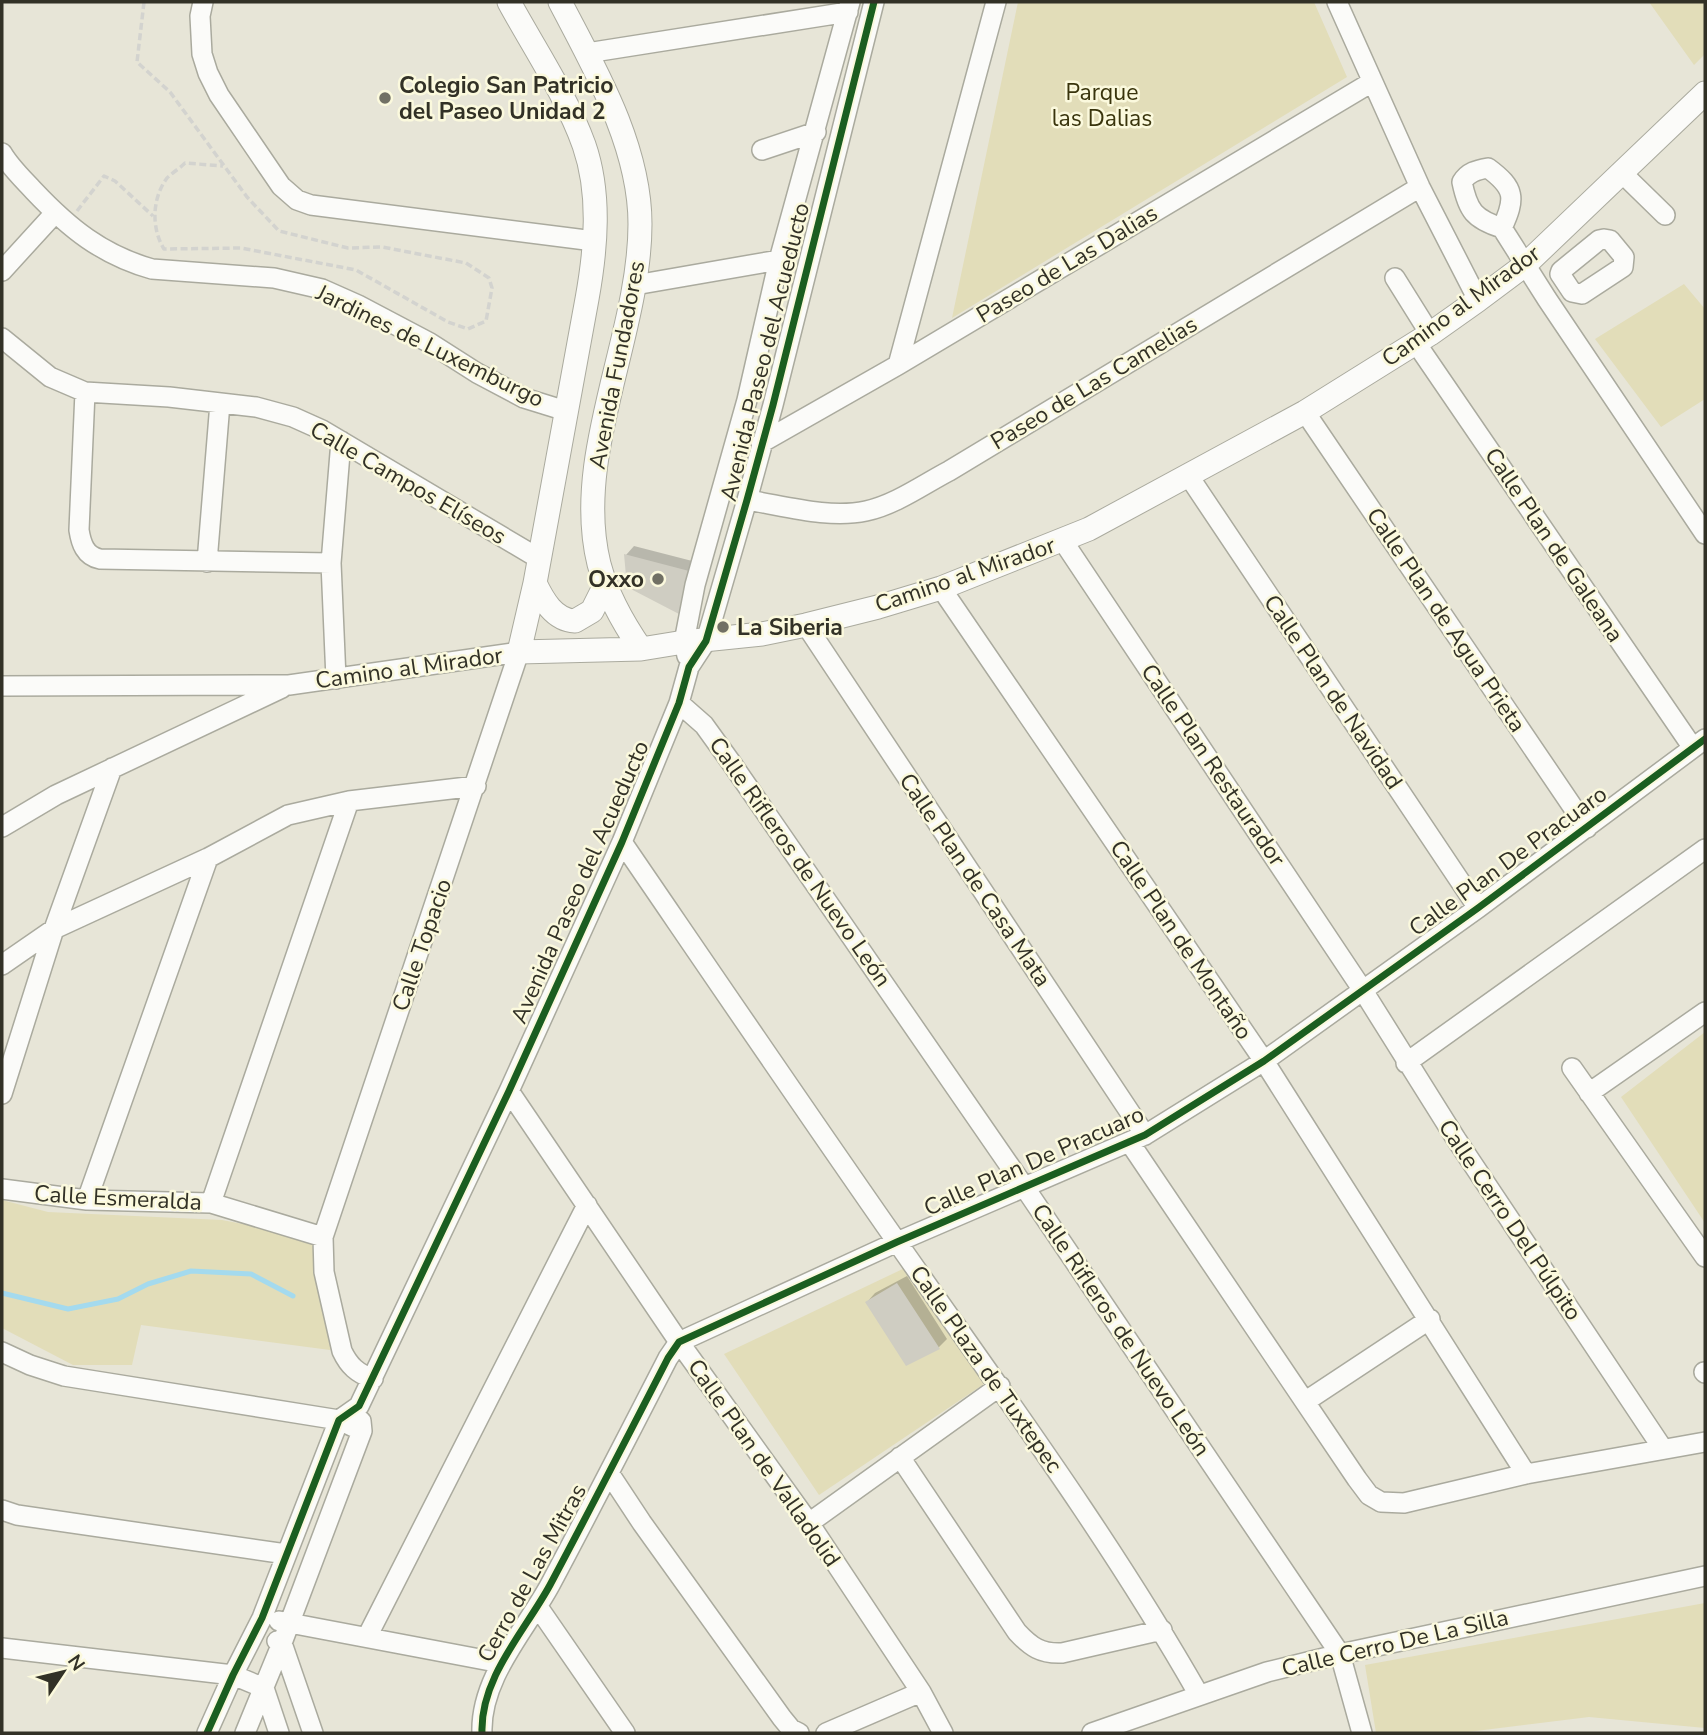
<svg xmlns="http://www.w3.org/2000/svg" width="1707" height="1735" font-family="'Nunito Sans',sans-serif">
	<rect width="100%" height="100%" fill="#e7e5d7"/>
	<!-- green -->
	<path fill="#e2ddb9" d="M1018 2H1314L1347 77 952 318Z
		M1649 2H1705V54L1694 65Z
		M1684 284 1705 309V399L1661 427 1595 339Z
		M1705 1032V1223L1621 1097Z
		M2 1200 48 1212 222 1220 325 1240 337 1328 330 1350 141 1325 132 1365H73L2 1328Z
		M909 1266 987 1382 819 1495 724 1354Z
		M1705 1603V1728L1589 1717 1460 1733H1376L1365 1665Z"/>
	<!-- shadow -->
	<path fill="#0003" d="M634 546 700 563 687 603 679 612 626 555Z
		M907 1276 947 1339 938 1348 867 1302 875 1293Z"/>
	<g fill="none" stroke-linecap="round" stroke-linejoin="round">
		<!-- stream -->
		<path stroke="#a4daee" stroke-width="5" d="M2 1293 68 1309 118 1299 148 1284 191 1271 251 1274 293 1296"/>
	</g>
	<!-- building -->
	<path fill="#cfcdc2" d="M624 554 693 572 679 614 627 587Z
		M897 1283 940 1349 906 1366 865 1302Z"/>
	<g fill="none" stroke-linecap="round" stroke-linejoin="round">
		<!-- minor casing -->
		<g stroke="#aaaa9e" stroke-width="22">
			<path id="minor" d="M203 2 200 16 202 54 208 73 219 95 281 186 297 200 311 205 594 241
				M1337 2 1420 187 1478 300
				M587 53 848 12
				M762 150 816 132
				M2 153C10 167 23 179 34 191 69 228 102 255 152 269L274 278 322 289 358 305 430 343 477 373 524 398 566 411
				M1623 174 1665 215
				M1502 228C1474 219 1468 211 1462 182 1468 172 1477 170 1488 168 1515 188 1516 198 1502 228L1547 299 1705 534
				M1604 239 1610 240 1624 257 1623 267 1582 294 1572 292 1560 274 1561 271 1599 240Z
				M2 271 55 213
				M1395 278 1430 334
				M635 285 779 260
				M2 338 50 377 85 392 169 397 256 407 293 417 322 430 538 558
				M1416 343 1693 748
				M898 365 996 2
				M85 392 79 530C81 543 85 556 100 559L331 563
				M1305 412 1587 828
				M761 443 898 365 1372 82
				M1188 475 1478 908
				M747 500C785 506 829 519 866 511 895 505 924 484 949 471L1420 187
				M1063 541 1362 989 1456 1139 1663 1449
				M207 562 220 403
				M941 588 1264 1061 1526 1474
				M806 625 1145 1135
				M687 656 684 642 695 585 747 400 779 260 850 2
				M336 679 331 563 341 441
				M2 686 289 685 519 652 323 1237
				M679 703 704 725 730 761 1025 1188 1340 1654 1362 1733
				M2 827 56 795 282 688
				M622 842C713 975 804 1109 897 1242 1001 1391 1109 1537 1199 1695
				M2 965 54 929 208 858 288 815 349 801 476 786
				M1406 1063 1705 849
				M1572 1068 1705 1257
				M509 1091 679 1342 809 1523 921 1692 943 1733
				M1589 1093 1705 1012
				M2 1094 54 929 112 768
				M1130 1143 1357 1479 1369 1495 1381 1502 1404 1503 1526 1474 1705 1442
				M2 1189 87 1200 211 1203 323 1237 324 1272 342 1351C349 1366 357 1373 373 1379
				M87 1200 208 858
				M211 1203 349 801
				M2 1352 30 1365 64 1376 339 1420 362 1431
				M1704 1372 1705 1373
				M1306 1401 1430 1319
				M900 1457 1017 1632C1031 1647 1041 1654 1062 1653L1162 1630
				M609 1473 642 1523 782 1718 791 1729 799 1733
				M2 1510 17 1515 286 1554
				M809 1523 1000 1386
				M538 1607 625 1733
				M279 1621 501 1663
				M367 1637 587 1205
				M277 1641 282 1643 313 1733
				M2 1648 233 1675 264 1688 279 1733
				M207 1733 233 1675 262 1618 339 1420 359 1406 509 1091 622 842 679 703 689 667 706 641 747 500 773 405 874 2
				M245 1733 282 1643 362 1431 361 1421
				M482 1733C480 1678 525 1631 550 1585 590 1510 629 1434 668 1358L679 1342 897 1242 1145 1135 1264 1061 1478 908 1705 739
				M826 1733 921 1692
				M1092 1733 1267 1672 1340 1654 1705 1576"/>
		</g>
		<!-- major casing -->
		<g stroke="#aaaa9e" stroke-width="25">
			<path id="major" d="M509 2C534 48 566 95 584 145 601 194 596 249 587 299L535 583 519 652 641 649 684 642 762 634 806 625 878 607 941 588 1089 529 1305 412 1430 334 1478 300 1525 265 1705 93
				M560 2C595 69 640 146 640 224 640 335 572 456 599 564 607 594 623 623 641 649
				M535 583C543 600 554 620 575 621L592 611 605 585"/>
		</g>
		<!-- path -->
		<path stroke="#d3d3cf" stroke-width="3.5" stroke-dasharray="7 3.5" stroke-linecap="butt" d="M144 2 137 62 170 92 247 197 279 231 348 248 382 247 466 263 489 278 492 288 486 321 468 329 448 322 356 270 241 248 164 249C151 228 152 198 167 178 172 173 180 168 185 163L223 166
			M77 211 104 176 115 181 153 216"/>
		<!-- minor -->
		<use href="#minor" stroke="#fbfbf9" stroke-width="19"/>
		<!-- major -->
		<use href="#major" stroke="#fbfbf9" stroke-width="23"/>
		<!-- cycleway casing -->
		<g stroke="#fbf9dd" stroke-width="11">
			<path id="cycleway" d="M207 1733 233 1675 262 1618 339 1420 359 1406 509 1091 622 842 679 703 689 667 706 641 747 500 773 405 874 2
				M482 1733C480 1678 525 1631 550 1585 590 1510 629 1434 668 1358L679 1342 897 1242 1145 1135 1264 1061 1478 908 1705 739"/>
		</g>
		<!-- cycleway -->
		<use href="#cycleway" stroke="#1b5e20" stroke-width="7"/>
	</g>
	<!-- markers -->
	<g fill="#717064" stroke="#fbf9dd" stroke-width="2.5">
		<circle cx="385" cy="98" r="7"/>
		<circle cx="658" cy="579" r="7"/>
		<circle cx="723" cy="627" r="7"/>
	</g>
	<g text-anchor="middle" dominant-baseline="central" stroke-width="5" stroke-linejoin="round" paint-order="stroke">
		<!-- poi labels -->
		<g font-size="23" font-weight="bold" fill="#323126" stroke="#fbf9dd" text-anchor="start">
			<text x="399" y="85">Colegio San Patricio<tspan x="399" dy="26">del Paseo Unidad 2</tspan></text>
			<text x="644" y="579" text-anchor="end">Oxxo</text>
			<text x="737" y="627">La Siberia</text>
		</g>
		<!-- park labels -->
		<g font-size="23" fill="#39340c" stroke="#fbf9dd">
			<text x="1102" y="92">Parque<tspan x="1102" dy="26">las Dalias</tspan></text>
		</g>
		<!-- street labels -->
		<g font-size="23" fill="#323126" stroke="#fbf9dd">
			<text transform="translate(1067 264) rotate(-31)">Paseo de Las Dalias</text>
			<text transform="translate(1461 306) rotate(-36)">Camino al Mirador</text>
			<text transform="translate(430 346) rotate(26)">Jardines de Luxemburgo</text>
			<text transform="translate(765 352) rotate(-76)">Avenida Paseo del Acueducto</text>
			<text transform="translate(617 365) rotate(-79)">Avenida Fundadores</text>
			<text transform="translate(1094 383) rotate(-31)">Paseo de Las Camelias</text>
			<text transform="translate(408 483) rotate(30)">Calle Campos Elíseos</text>
			<text transform="translate(1554 545) rotate(56)">Calle Plan de Galeana</text>
			<text transform="translate(965 575) rotate(-19)">Camino al Mirador</text>
			<text transform="translate(1446 620) rotate(56)">Calle Plan de Agua Prieta</text>
			<text transform="translate(409 668) rotate(-8)">Camino al Mirador</text>
			<text transform="translate(1333 692) rotate(56)">Calle Plan de Navidad</text>
			<text transform="translate(1213 765) rotate(56)">Calle Plan Restaurador</text>
			<text transform="translate(1508 861) rotate(-36)">Calle Plan De Pracuaro</text>
			<text transform="translate(800 862) rotate(55)">Calle Rifleros de Nuevo León</text>
			<text transform="translate(975 880) rotate(56)">Calle Plan de Casa Mata</text>
			<text transform="translate(580 882) rotate(-66)">Avenida Paseo del Acueducto</text>
			<text transform="translate(1181 940) rotate(56)">Calle Plan de Montaño</text>
			<text transform="translate(422 945) rotate(-71)">Calle Topacio</text>
			<text transform="translate(1034 1161) rotate(-24)">Calle Plan De Pracuaro</text>
			<text transform="translate(118 1198) rotate(3)">Calle Esmeralda</text>
			<text transform="translate(1510 1220) rotate(56)">Calle Cerro Del Púlpito</text>
			<text transform="translate(1121 1330) rotate(56)">Calle Rifleros de Nuevo León</text>
			<text transform="translate(986 1369) rotate(55)">Calle Plaza de Tuxtepec</text>
			<text transform="translate(764 1463) rotate(55)">Calle Plan de Valladolid</text>
			<text transform="translate(532 1573) rotate(-61)">Cerro de Las Mitras</text>
			<text transform="translate(1395 1643) rotate(-13)">Calle Cerro De La Silla</text>
		</g>
	</g>
	<!-- border -->
	<rect width="1707" height="1735" fill="none" stroke="#323126" stroke-width="7"/>
	<!-- north arrow -->
	<g transform="translate(63 1672) rotate(55)" stroke="#fbf9dd" stroke-width="5" paint-order="stroke">
	<path d="M0-5L12 26L0 18L-12 26Z" fill="#323126"/>
	<text y="-10" font-size="19" font-weight="bold" text-anchor="middle" fill="#323126">N</text>
	</g>
</svg>
